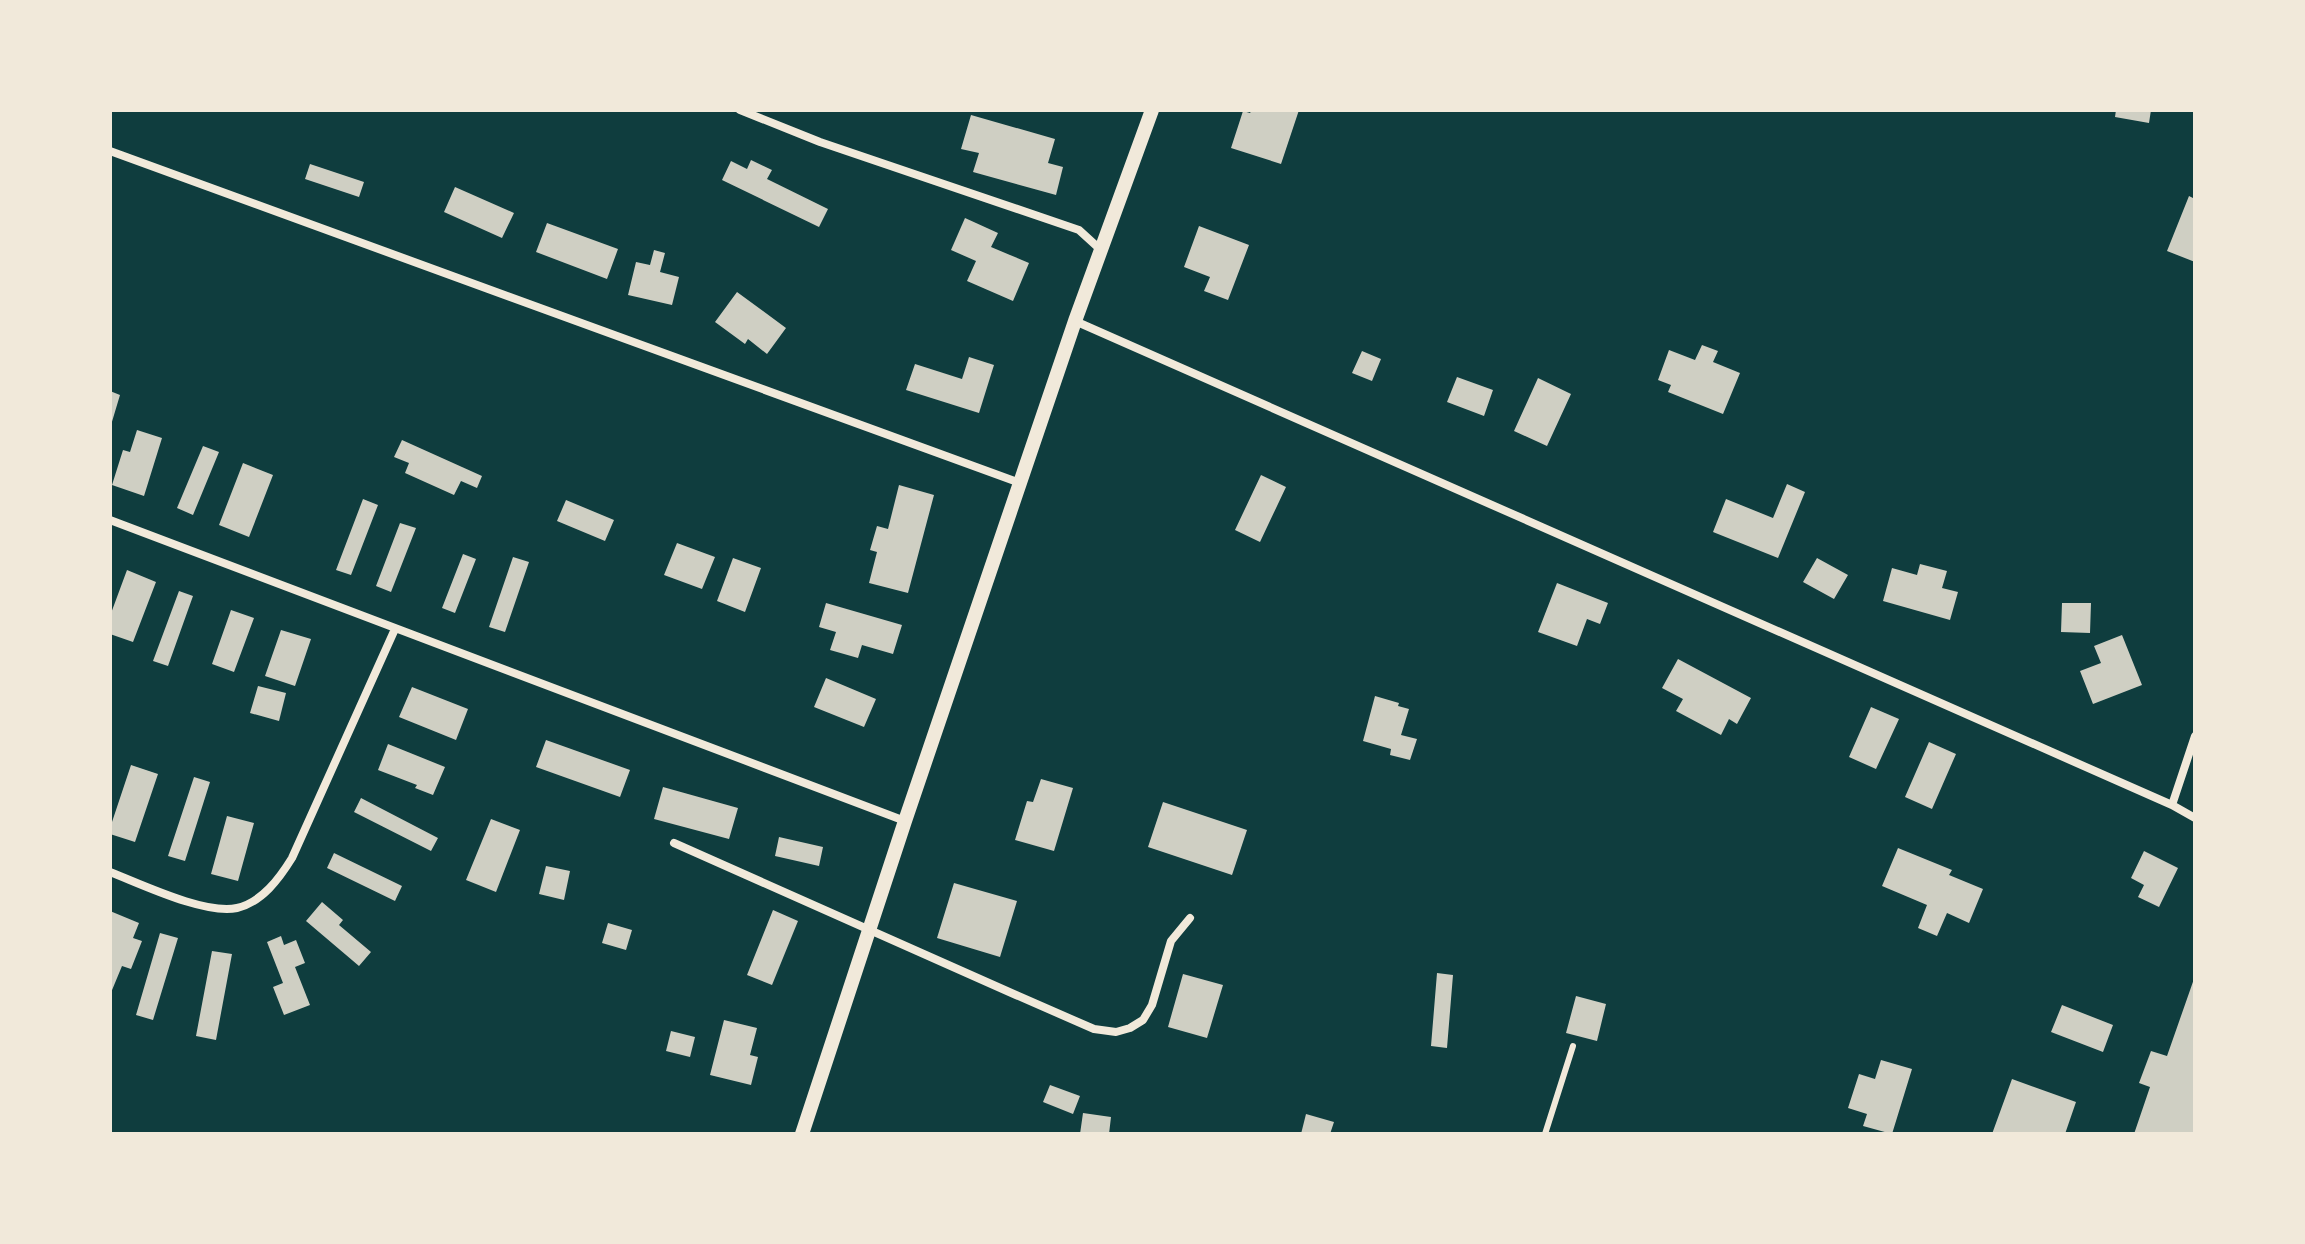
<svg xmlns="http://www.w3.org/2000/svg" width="2305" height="1244" font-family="Roboto,sans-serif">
	<rect width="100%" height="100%" fill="#0f3d3e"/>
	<!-- building -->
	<path fill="#cfcfc3" d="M1252 110H1299L1281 164 1231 148 1243 111 1250 113Z
		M2116 110H2151L2149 123 2115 117Z
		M971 115 1055 139 1048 163 1063 167 1056 195 973 172 979 153 961 149Z
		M751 160 772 170 767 179 828 209 819 227 722 180 731 161 747 169Z
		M310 164 364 182 359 197 305 179Z
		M455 187 514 213 502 238 444 212Z
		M2189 196 2195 199V262L2167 251Z
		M965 218 998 233 991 247 1029 263 1013 301 967 281 976 261 951 250Z
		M547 223 618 249 607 279 536 252Z
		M1199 226 1249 245 1228 300 1204 291 1210 277 1184 267Z
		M654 250 665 253 660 272 679 277 672 305 628 295 636 262 650 265Z
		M737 292 786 328 767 354 748 339 745 344 715 322Z
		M1702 345 1718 351 1713 362 1740 373 1723 414 1668 392 1671 385 1658 380 1669 350 1695 360Z
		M1362 351 1381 359 1372 381 1352 373Z
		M969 357 994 365 979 413 906 390 915 364 962 379Z
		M1457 377 1493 390 1484 416 1447 402Z
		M1538 378 1571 394 1547 446 1514 431Z
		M110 391 120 395 111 425H110Z
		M137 430 162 438 144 496 112 485 123 450 130 452Z
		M402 440 482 476 477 488 461 481 454 495 405 473 409 463 394 457Z
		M203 446 219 452 193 515 177 508Z
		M243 463 273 475 249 537 219 525Z
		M1261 475 1286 487 1260 542 1235 530Z
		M1787 484 1805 492 1778 558 1713 532 1726 499 1773 518Z
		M899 485 934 495 908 593 869 583 877 552 870 550 877 526 888 529Z
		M363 499 378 505 351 575 336 570Z
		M566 500 614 520 605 541 557 521Z
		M400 523 416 528 391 592 376 586Z
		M677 543 715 557 702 589 664 575Z
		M463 554 476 559 455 613 442 608Z
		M513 557 529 562 505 632 489 627Z
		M733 558 761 568 745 612 717 601Z
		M1817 558 1848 575 1834 599 1803 582Z
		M1920 564 1947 571 1942 588 1958 592 1950 620 1883 601 1892 568 1917 575Z
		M127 570 156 582 133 642 110 634V616Z
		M1557 583 1608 603 1600 624 1587 619 1577 646 1538 632Z
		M179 591 193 596 168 666 153 661Z
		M826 603 902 625 893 654 862 645 858 658 830 650 836 632 819 627Z
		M2062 603H2091L2090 633 2061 632Z
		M231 610 254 618 234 672 212 664Z
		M281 630 311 639 295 686 265 676Z
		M2122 635 2142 685 2093 704 2080 671 2101 663 2094 646Z
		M1678 659 1751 698 1737 724 1729 719 1721 735 1676 711 1683 699 1662 688Z
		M826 678 876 699 864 727 814 707Z
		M258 686 286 693 279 721 250 713Z
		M412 687 468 709 456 740 399 717Z
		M1375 696 1399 703 1398 706 1409 709 1401 735 1417 739 1410 760 1390 755 1391 749 1363 741Z
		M1871 707 1899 719 1876 769 1849 757Z
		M546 740 630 770 620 797 536 767Z
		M1929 742 1956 754 1932 809 1905 797Z
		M388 744 445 767 433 795 415 788 417 785 378 770Z
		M131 765 158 774 135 842 110 834V828Z
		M194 777 210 782 185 861 168 856Z
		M1041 779 1073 788 1054 851 1015 840 1027 801 1033 802Z
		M663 787 738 808 729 839 654 819Z
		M361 798 438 838 431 851 354 812Z
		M1163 802 1247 830 1232 875 1148 847Z
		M227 816 254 823 238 881 211 874Z
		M491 819 520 830 496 892 466 880Z
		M779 837 823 847 819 866 775 856Z
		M1898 848 1952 870 1949 875 1983 889 1969 923 1947 913 1937 936 1918 928 1927 905 1882 886Z
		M2144 851 2178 868 2159 907 2138 897 2144 885 2131 878Z
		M334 853 402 886 395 901 327 868Z
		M546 866 570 871 564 900 539 894Z
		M954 883 1017 901 1000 957 937 938Z
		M322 902 343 920 339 925 371 952 359 966 306 921Z
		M773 910 798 921 772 985 747 975Z
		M110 911 139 923 133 938 142 941 131 969 122 966 110 995Z
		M608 923 632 930 626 950 602 943Z
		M160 933 178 938 153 1020 136 1015Z
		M281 936 284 945 296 940 305 963 295 967 310 1005 284 1015 273 987 283 983 267 942Z
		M212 951 232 954 216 1040 196 1036Z
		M1437 973 1453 975 1447 1048 1431 1046Z
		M1183 974 1223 985 1207 1038 1168 1027Z
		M2195 976V1134H2134L2150 1087 2139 1083 2151 1051 2167 1056Z
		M1576 996 1606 1004 1597 1041 1566 1033Z
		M2062 1005 2113 1025 2103 1052 2051 1032Z
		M724 1020 757 1028 750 1055 758 1057 751 1085 710 1075Z
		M671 1031 695 1037 690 1057 666 1051Z
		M1881 1060 1912 1069 1892 1134 1863 1126 1867 1114 1848 1108 1859 1074 1875 1079Z
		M2012 1079 2076 1102 2065 1134H1992Z
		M1050 1085 1080 1096 1073 1114 1043 1102Z
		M1083 1113 1111 1117 1109 1134H1080Z
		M1306 1114 1334 1122 1330 1134H1301Z"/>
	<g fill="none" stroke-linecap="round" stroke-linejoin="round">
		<!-- service -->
		<path stroke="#f1e9da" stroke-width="6" d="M1545 1134 1573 1046"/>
		<!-- minor -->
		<path stroke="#f1e9da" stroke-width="8" d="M740 110 820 142 1079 230 1102 251
			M110 151 1020 483
			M1075 321 2172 805 2195 818
			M110 520 905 821
			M2172 805 2195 736
			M674 843 1016 995 1094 1029 1116 1032 1130 1028 1143 1020 1152 1005 1171 941 1190 918
			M110 872C141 884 205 915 237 908 262 902 279 879 292 858L395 629"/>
		<!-- tertiary -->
		<path stroke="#f1e9da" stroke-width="14" d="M802 1134 905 821 1075 321 1152 110"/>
	</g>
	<!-- border -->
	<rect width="2305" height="1244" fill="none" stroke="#f1e9da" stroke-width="224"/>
</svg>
